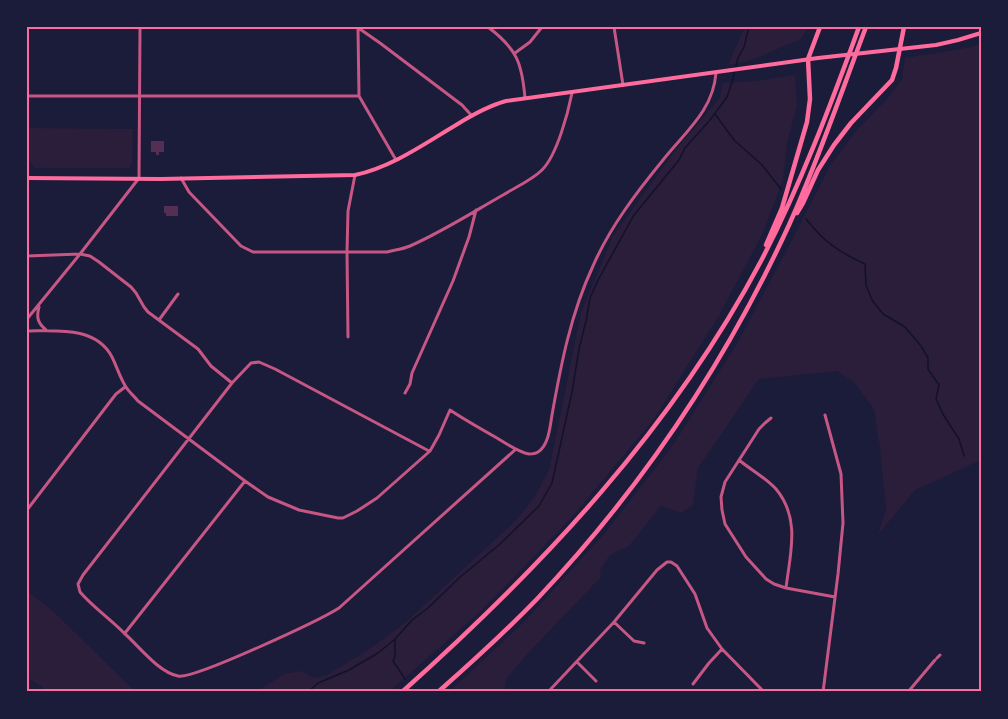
<svg xmlns="http://www.w3.org/2000/svg" width="1008" height="719" font-family="Inter,sans-serif">
	<rect width="100%" height="100%" fill="#1b1b3a"/>
	<!-- green -->
	<path fill="#2a1e3b" d="M739 27H808L801 39 749 61 728 65 744 29Z
		M981 43V460L915 490 878 535 886 509 880 448 874 409 855 383 837 371 759 379 698 468 693 505 681 513 661 506 629 546 610 555 601 568 600 578 530 651 506 679 504 692H449L524 622 604 534 671 448 738 342 792 240 830 166 856 131 887 99 902 79 905 58 972 47Z
		M795 75 797 106 787 143 783 179 762 235 718 317 654 419 572 517 483 609 389 692H256L284 674 302 671 313 678 327 675 368 650 406 622 515 521 534 498 549 470 581 313 613 236 677 148 720 98 723 83 756 81Z
		M27 128 133 129 132 164 129 168H35L27 157Z
		M27 591 52 610 136 692H45L46 690 27 677Z"/>
	<g fill="none" stroke-linecap="round" stroke-linejoin="round">
		<!-- stream -->
		<path stroke="#12122b" stroke-width="1.5" d="M715 114 734 140 762 165 781 189
			M806 219C824 242 839 252 865 264L866 285 872 300 883 314 905 327 921 346 928 358V369L939 385 936 399 944 416 959 439 964 456
			M395 640V656L393 661 405 679
			M415 689 417 692
			M308 692 318 683 349 670 378 653 395 639 412 620 428 608 459 578 500 544 539 506 552 483 572 392 579 349 586 321 590 298 598 280 634 215 679 160 685 148 710 120 727 97 732 82 738 58 744 47 749 27"/>
	</g>
	<!-- building -->
	<path fill="#542f53" d="M151 141H164V152H159V155H156V152H151Z
		M164 206H178V216H166V213H164Z"/>
	<g fill="none" stroke-linecap="round" stroke-linejoin="round">
		<!-- minor -->
		<path stroke="#c65784" stroke-width="3" d="M353 27H357L380 43 462 105 472 116
			M488 27C517 49 522 63 525 98
			M614 27 623 85
			M358 29 359 96 396 160
			M515 53 530 42 542 27
			M27 96H359
			M181 178 189 192 241 246 253 252H387C395 250 403 249 410 246 442 232 473 212 503 195 516 187 532 180 542 170 557 155 568 113 572 93
			M27 256 80 254 90 256 99 262 131 287 136 293 144 307 148 312 198 349 211 366 232 383
			M39 307C36 318 38 323 46 330
			M27 319 80 254 139 178 140 27
			M159 320 178 294
			M27 331C56 331 96 326 112 357 117 367 120 378 126 387 129 392 134 396 138 401L245 481 268 497 299 510 338 518H343L357 511 377 498 430 451 439 435 450 410C465 420 481 429 497 438 507 444 518 452 529 454 532 454 535 454 538 452 549 445 550 426 552 415 561 364 571 313 593 266 610 227 636 193 663 160 685 132 713 111 716 73
			M348 337 347 252 348 211 355 175
			M405 393 410 384 412 373 453 281 469 237 476 210
			M771 418 765 423 759 429 725 482 721 497 722 510 725 524 746 557 766 579 774 584 786 588 835 597
			M429 451 275 369 259 362 251 363 232 383 83 575 78 584 80 592C93 607 110 619 124 633 139 646 158 672 178 676 193 680 320 620 339 608L516 449
			M739 460C751 470 766 478 776 489 801 519 790 554 786 588
			M27 510 109 403 116 394 125 387
			M614 622 634 641 644 643
			M125 633 245 481
			M937 658 940 655
			M577 662 596 681
			M693 684 709 663 722 649
			M548 692 614 622 657 570 667 562H671L677 566 695 594 707 628 722 649 764 692
			M823 692 838 574 843 523 841 474 825 415
			M908 692 935 660"/>
		<!-- secondary -->
		<path stroke="#ff6b9d" stroke-width="4" d="M27 178 161 179 355 175C392 167 424 144 456 125 472 115 488 106 506 101L818 58 936 45 958 40 981 33"/>
		<!-- trunk -->
		<path stroke="#ff6b9d" stroke-width="4.5" d="M797 213 803 203 818 170 834 145 851 123 892 80 896 68 904 27
			M766 245 782 208 807 122 810 99 808 59 820 27
			M402 692C542 567 672 429 761 261 800 186 830 107 859 27
			M438 692C472 662 505 632 537 599 640 490 726 362 789 225 818 161 841 93 866 27"/>
	</g>
	<!-- border -->
	<rect width="1008" height="719" fill="none" stroke="#1b1b3a" stroke-width="57"/>
	<rect x="28" y="28" width="952" height="662" fill="none" stroke="#ff6b9d" stroke-width="2"/>
</svg>
